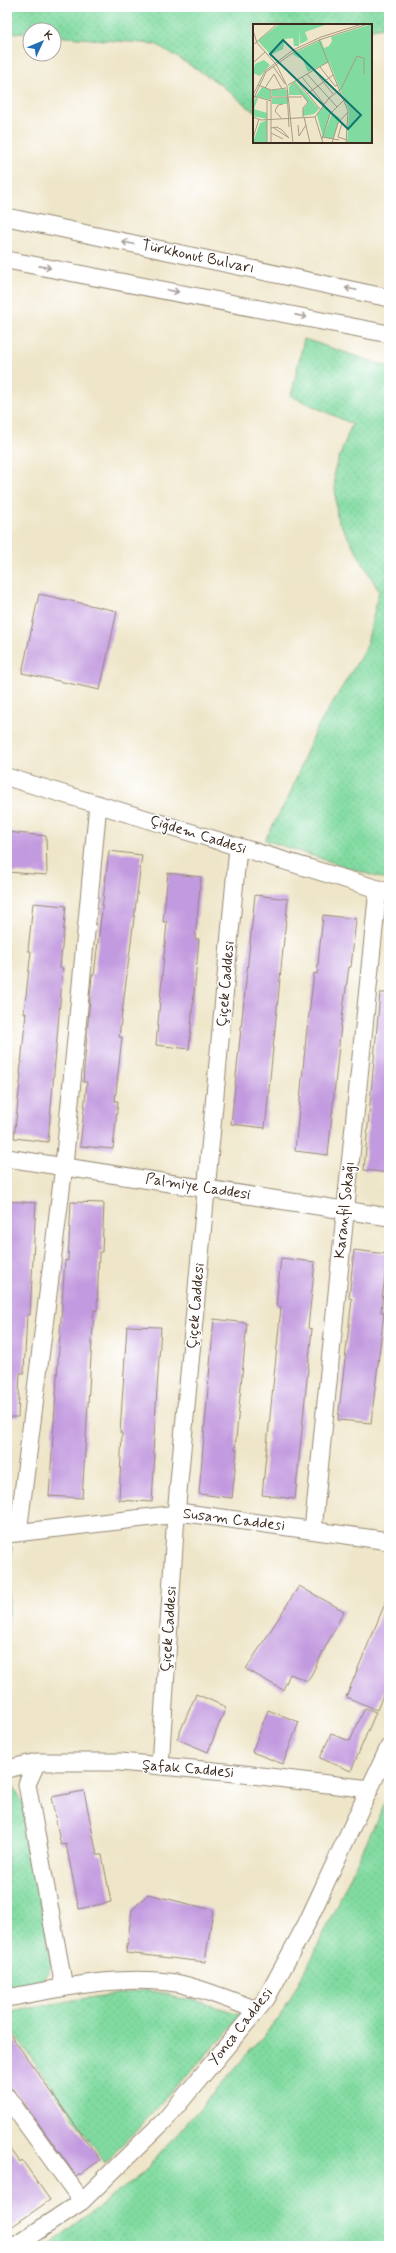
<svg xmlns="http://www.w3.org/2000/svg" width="396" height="2253" font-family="Mynerve,sans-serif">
	<defs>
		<pattern id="grass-dots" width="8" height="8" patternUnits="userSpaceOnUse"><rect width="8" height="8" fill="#81dba1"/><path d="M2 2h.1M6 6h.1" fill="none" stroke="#70bc8a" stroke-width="1.8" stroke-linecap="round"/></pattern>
	</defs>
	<rect width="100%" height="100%" fill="#fff"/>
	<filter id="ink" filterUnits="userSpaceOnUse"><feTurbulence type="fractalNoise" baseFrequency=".025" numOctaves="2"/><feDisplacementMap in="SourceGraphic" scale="8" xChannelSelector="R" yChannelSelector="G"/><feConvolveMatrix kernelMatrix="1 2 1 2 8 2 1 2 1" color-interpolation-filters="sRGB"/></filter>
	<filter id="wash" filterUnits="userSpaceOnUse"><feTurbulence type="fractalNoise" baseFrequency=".012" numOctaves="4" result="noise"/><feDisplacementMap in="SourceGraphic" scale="16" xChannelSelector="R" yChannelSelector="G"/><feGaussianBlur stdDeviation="0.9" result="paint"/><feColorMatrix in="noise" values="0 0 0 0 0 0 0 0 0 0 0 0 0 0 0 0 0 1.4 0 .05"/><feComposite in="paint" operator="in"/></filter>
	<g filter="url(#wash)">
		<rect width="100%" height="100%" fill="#efe6c9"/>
		<!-- grass -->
		<path fill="url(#grass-dots)" stroke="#5e8260" d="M7 7H389V26L371 29V25H254V112L220 84 156 44 54 36V30H30V34L7 32Z
			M304 339 389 367V881L265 840 290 794 314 733 366 648 379 591 337 518 334 471 352 424 291 396Z
			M12 1547 7 1634V1548Z
			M7 1785H13L22 1801 52 1965 42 1981 7 1990Z
			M389 1794V2246H47L143 2173 279 2018 311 1960Z
			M147 1990 201 2002 243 2015 105 2163 7 2023V2013L73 2000Z"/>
		<g id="blocks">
			<!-- building -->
			<path fill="#c29adf" d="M39 594 117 611 100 690 22 673Z
				M7 832 46 836 47 875 7 872Z
				M109 851 142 855 119 1037H122L115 1101H118L113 1149 80 1146 87 1082H83L92 975H94Z
				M168 873 201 877 195 939H199L189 1049 156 1045 167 922H163Z
				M255 895 288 899 265 1128 231 1124Z
				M33 903 66 906 60 968H63L48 1142 14 1138 21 1074H20L26 1013H24L31 951H28Z
				M323 915 356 919 351 967H349L341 1025 328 1155 295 1151 306 1038 314 973 317 974Z
				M380 993H389V1173L364 1170Z
				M7 1201 36 1203 30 1315H27L24 1373H20L18 1417H7Z
				M71 1202 104 1203 102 1252H99L97 1311 94 1310 82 1498 49 1496 65 1260 68 1261Z
				M354 1250 387 1254 381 1312H384L371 1423 338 1420 352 1299 349 1298Z
				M281 1258 315 1262 308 1328 312 1329 295 1499 262 1495 281 1307 276 1306Z
				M214 1319 247 1323 235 1449 237 1450 232 1498 199 1494Z
				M127 1326 161 1327 153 1453 155 1454 152 1502 119 1500 122 1433H120Z
				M299 1586 344 1611 308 1681 290 1674 283 1690 246 1669Z
				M389 1594V1680L377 1710 346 1697Z
				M196 1694 226 1707 208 1752 177 1739Z
				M365 1708 376 1712 351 1771 320 1758 331 1734 350 1741Z
				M268 1710 299 1722 283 1764 252 1752Z
				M84 1791 97 1855H102L111 1902 79 1909 66 1844 61 1845 51 1797Z
				M148 1894 213 1910 205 1962 126 1953 132 1910Z
				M7 2030 100 2160 77 2177 15 2091 7 2086Z
				M7 2144 20 2162 22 2160 50 2200 7 2230Z"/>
		</g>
	</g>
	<g filter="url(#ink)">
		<use href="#blocks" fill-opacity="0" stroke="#958874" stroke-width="1"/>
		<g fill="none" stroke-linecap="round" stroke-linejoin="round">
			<!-- minor casing -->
			<g stroke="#958874" stroke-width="19">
				<path id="minor" d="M7 217 389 298
					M7 260 389 334
					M7 777 388 892
					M7 1158 389 1217
					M313 1530 378 889
					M18 1533 64 1166 98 804
					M7 1534 186 1513 389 1541
					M37 1762 27 1784 64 1987
					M160 1766 176 1514 238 847
					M7 1769 37 1762H120L235 1773 370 1789
					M7 1998C62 1988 120 1974 176 1983 202 1988 232 2001 257 2010
					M7 2097 82 2201
					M15 2246 82 2201 127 2157 165 2120 266 1999 307 1923 389 1747"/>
			</g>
			<!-- minor -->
			<use href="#minor" stroke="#fff" stroke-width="17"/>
		</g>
		<!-- one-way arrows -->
		<defs><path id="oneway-shaft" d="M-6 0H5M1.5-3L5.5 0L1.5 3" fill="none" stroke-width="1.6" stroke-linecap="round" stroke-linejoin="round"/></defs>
		<g stroke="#a79f9a">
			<use href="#oneway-shaft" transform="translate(128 243) rotate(-168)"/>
			<use href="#oneway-shaft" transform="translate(45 267) rotate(11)"/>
			<use href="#oneway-shaft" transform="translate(351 289) rotate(-168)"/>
			<use href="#oneway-shaft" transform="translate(173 291) rotate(11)"/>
			<use href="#oneway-shaft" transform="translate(301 316) rotate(11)"/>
		</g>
	</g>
	<g text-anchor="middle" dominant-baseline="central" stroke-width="3" stroke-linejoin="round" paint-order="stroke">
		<!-- street labels -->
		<g font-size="15" fill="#3b2a1e" stroke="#fff">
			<text transform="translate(198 257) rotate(12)">Türkkonut Bulvarı</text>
			<text transform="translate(198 835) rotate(17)">Çiğdem Caddesi</text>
			<text transform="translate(226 984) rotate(-85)">Çiçek Caddesi</text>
			<text transform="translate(198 1187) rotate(9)">Palmiye Caddesi</text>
			<text transform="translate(345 1210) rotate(-84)">Karanfil Sokağı</text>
			<text transform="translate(196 1306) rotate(-85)">Çiçek Caddesi</text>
			<text transform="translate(234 1520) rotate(7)">Susam Caddesi</text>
			<text transform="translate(169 1629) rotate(-86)">Çiçek Caddesi</text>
			<text transform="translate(188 1769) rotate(5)">Şafak Caddesi</text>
			<text transform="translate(241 2027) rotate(-52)">Yonca Caddesi</text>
		</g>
	</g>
	<!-- overview -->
	<g transform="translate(253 24)">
		<rect width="119" height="119" fill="#efe6c9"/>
		<path d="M26 0H71L72 1 52 8 55 16 47 20V6L46 22H41L40 14 32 15 30 25 18 31 5 17ZM119 0V119H94L96 87 76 38 55 48 50 36 39 30 68 16 71 24 76 22 79 17 78 13ZM42 57 66 85 61 90 50 92V85L55 79 49 71H36V63L39 59 49 71 40 58ZM9 63 18 66 17 76 3 72ZM33 65 34 72H19V66ZM3 73 5 74 1 85 14 89V95L0 92V79ZM34 73V80H19V74ZM71 81 78 88 70 113 64 91ZM79 89 87 94 80 115 70 113ZM14 96V119L0 118 7 99Z" fill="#81dba1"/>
		<path d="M94 25 113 30 111 43 115 58 109 57V61L98 51V39L91 42 88 37ZM11 36 17 41 7 52 0 49 2 40Z" fill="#81dba1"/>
		<path fill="none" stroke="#a79b85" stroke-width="1" d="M0 6 4 19 23 40 34 62 40 119M66 16 95 87 93 119M0 21 24 0M0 39 12 28M20 42 32 60M67 43 82 62 85 61M61 46 80 70M54 50 84 83M49 53 71 80M43 56 67 85M39 58 55 78 50 84V93M5 61 18 66 33 64M35 61 75 38M12 64 21 50 29 65M18 66V119M34 66 36 103M54 70 80 51M0 71 12 47 40 26 68 13 109 0M1 72 18 77M18 73H34M36 73H49M0 76 13 48 41 28 66 16 115 0M0 93 8 96 62 93M51 93 57 119M62 93 76 74 88 65 104 32 111 34V50M62 93 70 119M28 94 22 87 25 81 30 80M89 99 85 113 94 116M45 101 46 112 53 101M18 104 24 103 29 106 36 114 21 104M18 109 30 115M70 113 86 116M0 114 6 95M69 115 77 90 91 76M14 119V77M79 119 85 99 95 88"/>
		<path fill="#0f766e" fill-opacity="0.15" stroke="#0f766e" stroke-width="2" d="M30 16 108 91 95 105 17 30Z"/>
		<rect width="119" height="119" fill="none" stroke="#3b2a1e" stroke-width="2"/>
	</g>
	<!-- margin -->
	<rect width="396" height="2253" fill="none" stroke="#fff" stroke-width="24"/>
	<!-- north arrow -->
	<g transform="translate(42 42) rotate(46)"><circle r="19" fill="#ffffff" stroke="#b1aaa5"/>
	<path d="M0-3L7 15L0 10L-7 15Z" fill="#1f6fb2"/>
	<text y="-6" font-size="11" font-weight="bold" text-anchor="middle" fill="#3b2a1e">K</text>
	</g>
</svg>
